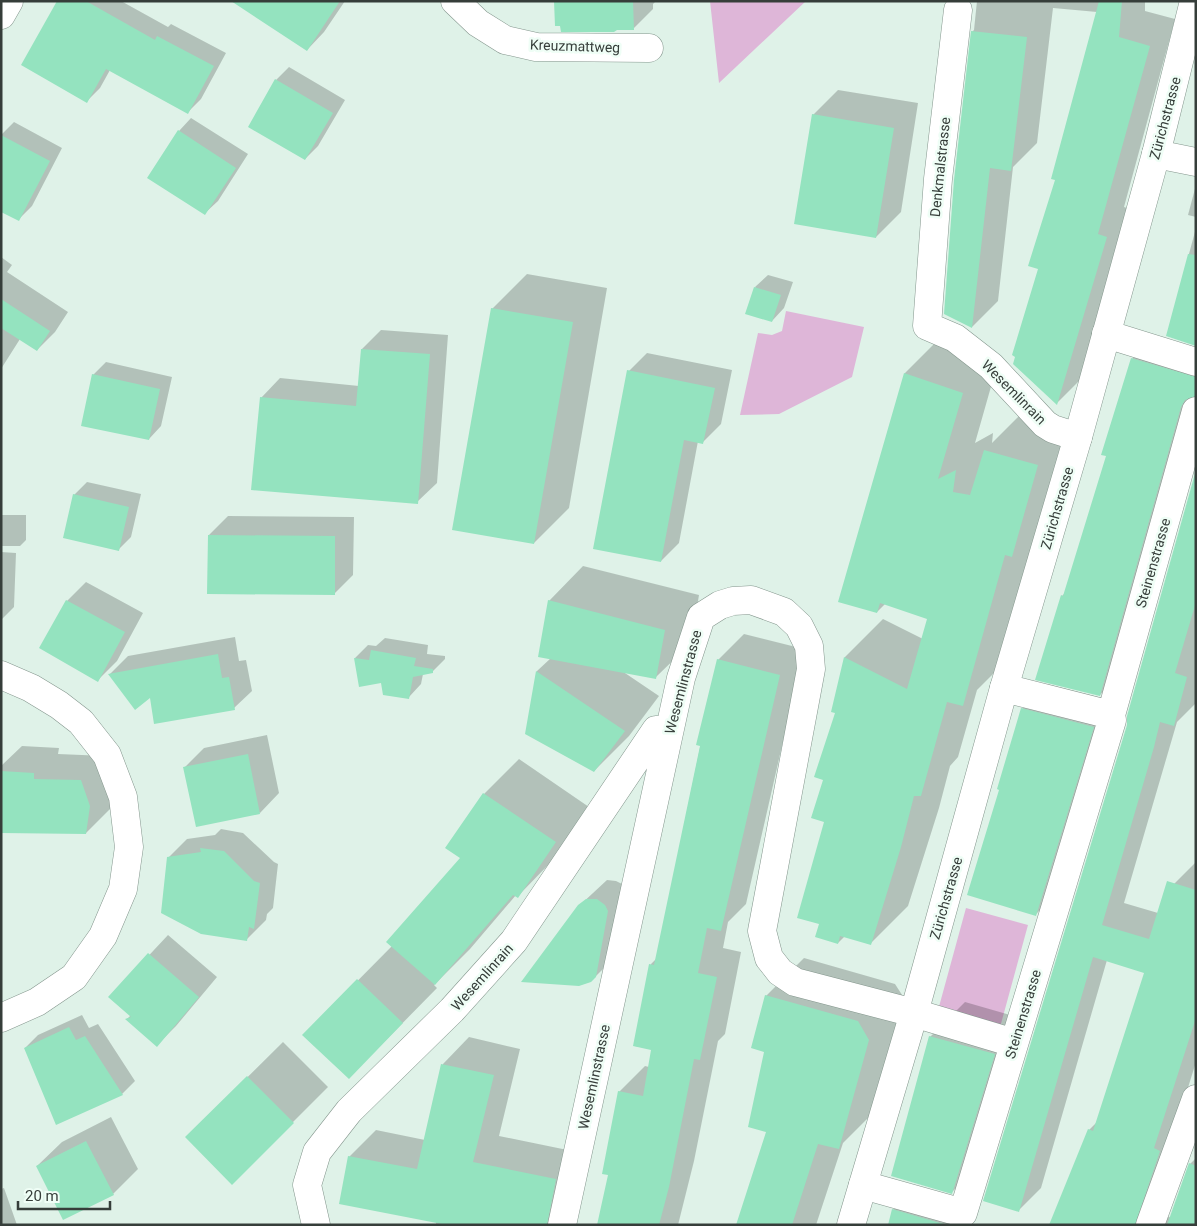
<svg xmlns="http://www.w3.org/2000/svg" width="1197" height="1226" font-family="Roboto,sans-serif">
	<rect width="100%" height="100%" fill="#dff2e8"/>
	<!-- green -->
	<path fill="#deb6d8" d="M710 1H806L719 83Z
		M786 311 864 327 852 377 779 414 740 415 758 333 772 335 782 331Z
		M966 908 1028 925 999 1031 937 1014Z"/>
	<!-- shadow -->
	<path fill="#0003" d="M59 1H121L168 27 171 24 226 53 201 99 188 112 110 70 100 88 87 101Z
		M243 1H345L324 32 307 50Z
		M556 1H656L653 4V9L634 28Z
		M977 1H1145V11L1175 19 1124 207 1133 210 1083 377 1057 403 1017 356 1040 268 1056 179 1097 12 1053 8 1037 143 1013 167 998 301 972 327V32L974 30Z
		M289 67 345 100 318 146 305 159 276 80Z
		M838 90 918 103 901 212 876 237 813 115Z
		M191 118 248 154 218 201 205 213 179 131Z
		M14 122 62 148 32 206 19 219 1 210V135Z
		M1196 185V217L1188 215Z
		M1196 228V344L1167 335Z
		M1 257 12 265 7 272 68 312 55 332 37 350 20 339 1 369Z
		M527 274 607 288 569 508 534 543 492 309Z
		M768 275 793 282 784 308 772 321 755 287Z
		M381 330 448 335 437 483 417 502 261 398 280 378 359 386 362 349Z
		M943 335 1000 355 975 443 993 433 992 443 1023 412 1075 427 1001 666 977 690 958 757 950 766 939 808 908 906 870 944 845 936 838 943 821 923 826 821 825 780 837 712 833 711 845 657 883 619 923 639 929 618 886 603 877 612 840 601 905 373Z
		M1154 336 1196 349V410L1122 672 1100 695 1037 679 1062 596 1066 592 1107 456 1132 359Z
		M647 353 732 370 721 424 703 442 698 441 679 543 661 561 629 371Z
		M106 362 172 377 161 426 149 439 93 375Z
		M1196 475V703L1177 722 1124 903 1158 913 1174 884 1196 862V1062L1176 1126 1161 1213 1171 1218 1190 1164 1196 1158V1225H1051L1089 1130 1097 1122 1146 972 1107 960 1041 1188 1019 1210 1128 725Z
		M87 482 141 494 131 537 118 550 74 495Z
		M1 515H26V540L20 546H1Z
		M228 516 354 517 353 575 334 594 209 535Z
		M1 552 16 553 14 607 1 620Z
		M583 566 699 595 691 643 656 677 622 671 659 696 629 736 594 771 527 733 537 671 551 658 549 601Z
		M86 582 143 613 117 661 98 680 67 601Z
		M744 634 804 649 746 904 728 922 723 948 741 952 725 1034 718 1041 694 1161 678 1225H598L609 1174 619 1092 645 1066 649 1067 653 1049 635 1046 651 964 657 958 718 660Z
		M235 637 239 661 246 660 252 691 234 708 150 695 110 674 128 656Z
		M385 638 428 645 427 654 445 656V659L432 672 423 674 421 684 409 697 382 681 360 685 355 658 368 645 376 646Z
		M1047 684 1118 702 1061 890 1036 914 1001 789 1022 709Z
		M267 735 279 793 260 813 185 767 204 748Z
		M22 746 59 748 58 754 106 756 111 808 86 833 1 832V766Z
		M519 759 589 807 552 861 518 896 516 895 470 949 434 985 437 988 383 1043 304 1035 392 946 461 858 447 848 484 794Z
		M221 829 243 833 274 862 278 864 273 908 267 914 266 920 247 939 168 858 187 839 215 835Z
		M607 880 616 881 624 885 610 962 591 981 579 906Z
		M168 935 217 977 176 1026 157 1045 127 1019 131 1015 110 997Z
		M804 958 895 984 906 1001 876 1110 843 1143 816 1225H737L768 1131 766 996Z
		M965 1002 1028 1020 987 1158 952 1192 930 1037Z
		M82 1015 89 1028 98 1024 135 1081 122 1094 25 1048 38 1035Z
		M469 1037 520 1049 499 1136 582 1153 569 1225H436V1221L349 1157 376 1130 425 1140 443 1064Z
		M283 1042 328 1087 232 1183 187 1137Z
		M111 1117 138 1169 113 1194 37 1166 62 1142Z
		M916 1187 969 1225H889L893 1210Z
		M4 1188 17 1225H1V1189Z"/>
	<!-- building -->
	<path fill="#94e3bf" d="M57 1H86L155 40 157 36 214 66 188 114 106 69 87 103 21 65Z
		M231 1H340L307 51Z
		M554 1H633L634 30H617L614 32H561L560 26H555Z
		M1099 1H1122L1119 37 1150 46 1098 234 1107 237 1057 405 1013 364 1015 357 1012 355 1038 269 1028 266 1055 180 1051 179Z
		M971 31 1027 37 1011 171 990 168 972 328 944 314 954 180Z
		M275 79 333 113 305 160 248 127Z
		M812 114 894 128 876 238 794 224Z
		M178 130 236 168 205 215 147 178Z
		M1 135 50 161 19 221 1 212Z
		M1188 254 1196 255V346L1166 336Z
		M754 287 781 295 772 322 745 314Z
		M1 299 50 331 37 351 1 328Z
		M491 308 573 322 534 544 452 530Z
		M361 349 430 354 418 504 251 490 260 397 356 406Z
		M1131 358 1196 377V396L1185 400 1181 407 1100 696 1035 680 1061 595 1063 596 1106 456 1101 455Z
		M627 370 715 388 703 444 684 440 661 562 593 549Z
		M904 373 963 393 938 479 956 470 953 492 970 495 984 450 1038 465 1012 557 1005 555 963 706 947 702 921 796H914L901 847 871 945 840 936 838 944 815 937 819 924 797 918 824 822 811 818 823 780 814 777 835 713 831 712 844 657 907 689 927 619 880 603 877 613 838 602Z
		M92 374 160 389 149 440 81 426Z
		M1196 470V602L1175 673 1187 677 1174 726 1160 722 1154 747 1102 925 1149 939 1167 881 1196 890V1018L1154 1148 1160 1151 1135 1225H1049L1088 1129 1093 1131 1144 973 1093 957 1019 1212 983 1201 1127 725V716Z
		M73 494 129 507 119 551 63 538Z
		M208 535 335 536V595L207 594Z
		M66 600 125 632 98 682 39 648Z
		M548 600 665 630 656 679 538 657Z
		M371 650 416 658 414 666 433 669V673L413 677 409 699 383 695 381 683 359 687 354 658 369 660Z
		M218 654 222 678 229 677 235 710 154 724 150 698 135 710 108 674Z
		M717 659 780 675 721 931 707 928 698 973 717 977 700 1060 694 1059 669 1187 659 1225H597L608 1175 602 1174 618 1091 643 1096 651 1050 633 1046 649 964 654 965 700 746 696 745Z
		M536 671 625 731 594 772 525 734Z
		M1021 708 1094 727 1036 916 967 895 999 790 997 789Z
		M248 754 260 814 196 827 183 767Z
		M1 771 34 773V779L81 780 90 806 86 834 1 833Z
		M483 793 556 842 518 898 513 895 435 985 386 942 460 858 445 848Z
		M200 848 224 851 254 881 260 883 254 929 249 927 247 941 201 934 161 913 167 857 201 852Z
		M586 899H597L605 905 608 911 596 977 591 982 579 986 521 982 578 905Z
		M148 953 199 997 157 1047 125 1019 131 1017 108 997Z
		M357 979 403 1023 349 1079 302 1035Z
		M765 995 858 1021 869 1040 839 1149 818 1144 792 1225H736L766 1132 748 1127 764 1052 751 1048Z
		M69 1027 76 1040 85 1036 123 1095 56 1125 24 1048Z
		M929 1036 995 1054 952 1194 891 1176Z
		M441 1064 494 1075 473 1162 556 1179 547 1225H447L339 1204 348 1156 417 1169Z
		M247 1076 294 1123 232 1185 185 1137Z
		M86 1141 114 1195 63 1220 36 1166Z
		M1189 1163 1196 1166V1225H1167Z
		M892 1209 947 1225H888Z"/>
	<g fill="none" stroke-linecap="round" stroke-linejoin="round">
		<!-- minor casing -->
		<g stroke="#84968d" stroke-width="29">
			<path id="minor" d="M455 1 478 23 505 40 536 47 649 48
				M958 10 938 179 927 326 955 338 991 366 1045 424 1053 429 1078 437
				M1 15 9 1
				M1156 154 1196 162
				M1106 334 1196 362
				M1 675 31 688 59 705 81 722 107 755 123 797 129 847 123 889 103 936 74 977 37 1002 1 1018
				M1004 688 1111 715
				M863 1185 963 1213 1112 720 1111 715 1196 411
				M316 1225 307 1185 317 1152 349 1111 452 1010 514 941 656 730 669 731
				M562 1225 681 678 701 617 720 605 733 601 751 600 784 612 799 626 809 646 811 669 762 931 769 958 780 972 795 982 914 1013 1014 1043
				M1150 1225 1196 1099"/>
		</g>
		<!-- primary casing -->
		<g stroke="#84968d" stroke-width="29">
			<path id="primary" d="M851 1225 914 1013 1004 688 1078 437 1156 154 1194 1"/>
		</g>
		<!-- minor -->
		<use href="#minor" stroke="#fff" stroke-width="28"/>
		<!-- primary -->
		<use href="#primary" stroke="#fff" stroke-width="28"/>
	</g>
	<g text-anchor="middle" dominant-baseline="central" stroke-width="5" stroke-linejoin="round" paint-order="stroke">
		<!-- street labels -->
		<g font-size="14" fill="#363e3a" stroke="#effef6">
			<text transform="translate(575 46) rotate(2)">Kreuzmattweg</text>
			<text transform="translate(1165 118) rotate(-75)">Zürichstrasse</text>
			<text transform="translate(940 167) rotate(-84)">Denkmalstrasse</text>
			<text transform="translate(1014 392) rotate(45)">Wesemlinrain</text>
			<text transform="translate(1057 508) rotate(-74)">Zürichstrasse</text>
			<text transform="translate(1153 563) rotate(-74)">Steinenstrasse</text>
			<text transform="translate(683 682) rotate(-75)">Wesemlinstrasse</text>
			<text transform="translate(946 898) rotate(-74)">Zürichstrasse</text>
			<text transform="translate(482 977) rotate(-48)">Wesemlinrain</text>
			<text transform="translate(1023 1014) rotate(-73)">Steinenstrasse</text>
			<text transform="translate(594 1077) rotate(-78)">Wesemlinstrasse</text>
		</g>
	</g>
	<!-- border -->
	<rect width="1197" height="1226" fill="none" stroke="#363e3a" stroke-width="5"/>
	<!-- scale -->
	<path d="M18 1201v8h92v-8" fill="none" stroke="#363e3a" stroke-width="2.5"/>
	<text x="25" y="1201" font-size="15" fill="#363e3a" stroke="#effef6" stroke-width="4" paint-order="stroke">20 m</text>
</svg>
